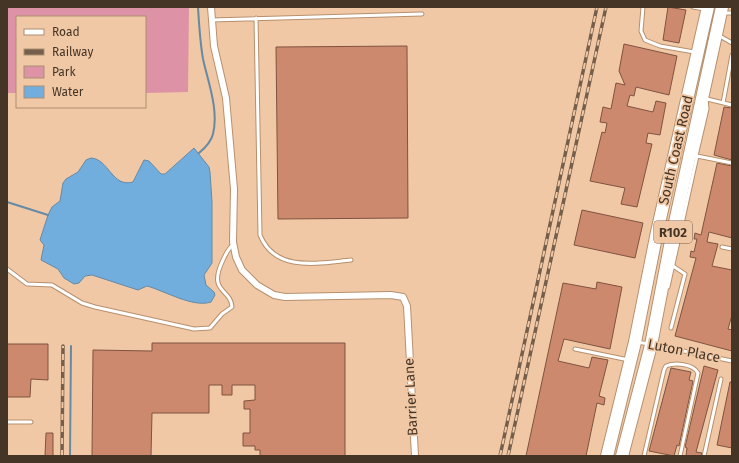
<svg xmlns="http://www.w3.org/2000/svg" width="739" height="463" font-family="'Fira Sans',sans-serif">
	<rect width="100%" height="100%" fill="#f1c8a5"/>
	<!-- green -->
	<path fill="#dd93a5" d="M7 7H189L188 92 145 93V17H17V93H7Z"/>
	<!-- water -->
	<path fill="#72aedd" stroke="#648aa6" d="M194 148 209 167 210 172 212 202V263L204 275 206 285 214 292 215 295 211 302C193 308 165 291 147 286L138 290 92 275 85 276 79 283 74 284 64 278 58 269 41 260 44 245 40 240 48 215 52 207 60 201 63 183 66 179 78 172 86 160 91 158C109 159 112 188 133 182L144 160 149 161 161 174H165Z"/>
	<g fill="none" stroke-linecap="round" stroke-linejoin="round">
		<!-- stream -->
		<path stroke="#648aa6" stroke-width="2" d="M198 7C199 24 200 42 203 59 208 82 219 110 213 134 211 142 205 148 199 153
			M7 202 48 215
			M70 456 71 346"/>
	</g>
	<!-- building -->
	<path fill="#cd896d" stroke="#7f5340" d="M668 7 686 10 679 43 663 40Z
		M624 44 677 56 669 95 636 87 634 96 630 95 627 106 653 112 656 101 666 103 660 135 648 133 646 143 652 144 637 207 621 204 625 188 590 181 602 132 605 133 607 123 600 122 603 107 611 109 616 83 625 85 619 71Z
		M407 46 408 218 278 219 276 47Z
		M724 107 732 108V160L714 155Z
		M717 163 732 166V238L709 232 707 242 718 244 712 266 732 270V315L728 329 732 330V351L675 336 696 258 690 257 691 251 694 252 697 239H694L695 233 701 235Z
		M582 210 643 223 635 258 574 245Z
		M597 282 622 287 610 349 564 339 558 361 589 368 592 357 608 360 599 396 605 398 604 405 597 403 586 456H526L563 283 596 289Z
		M152 343H345V456H260V450H255V446H243V433H250V409H244V401L255 400V385H232V395H222V385H209V413H152L151 456H92L93 350 152 351Z
		M7 344H48V380L31 379 30 397H7Z
		M704 366 718 370 696 452 702 453 701 456H686L687 448 685 447Z
		M671 368 691 372 689 380 693 381 679 446 677 445 674 456 649 451Z
		M730 382H732V448L717 445Z
		M46 433H53V456H45Z"/>
	<g fill="none" stroke-linecap="round" stroke-linejoin="round">
		<!-- lane casing -->
		<g stroke="#b6906e" stroke-width="5">
			<path id="lane" d="M643 7 641 31 645 40 660 46 694 52
				M693 7 704 9
				M724 13H732
				M256 18 260 235C275 273 319 263 351 260
				M211 20 422 14
				M718 35 732 43
				M707 99 732 105
				M723 103 732 55
				M696 156 707 109 706 98
				M722 247 732 249
				M7 269 27 284 52 285 82 303 95 307 194 329 210 328 222 314 232 307C231 288 207 293 223 260 226 254 228 248 234 244
				M668 287 697 156 732 163
				M671 328 685 274 673 266
				M637 342 649 344
				M655 345 732 361
				M575 349 629 360
				M7 422H31
				M644 456 664 370 666 366C675 362 693 364 698 373L680 456
				M704 456 721 379"/>
		</g>
		<!-- street casing -->
		<g stroke="#b6906e" stroke-width="8">
			<path id="street" d="M211 7 214 46 226 98 234 189 233 242 236 257 242 270 257 285 274 295 285 297 391 295 403 297 407 306 415 456"/>
		</g>
		<!-- highway casing -->
		<g stroke="#b6906e" stroke-width="14">
			<path id="highway" d="M607 456 635 342 657 232 708 7
				M622 456 651 345 672 236 722 7"/>
		</g>
		<!-- lane -->
		<use href="#lane" stroke="#fff" stroke-width="3"/>
		<!-- street -->
		<use href="#street" stroke="#fff" stroke-width="6"/>
		<!-- highway -->
		<use href="#highway" stroke="#fff" stroke-width="12"/>
		<!-- rail casing -->
		<g stroke="#755e4a" stroke-width="3.5">
			<path id="rail" d="M62 456 63 346
				M500 456 597 7
				M508 456 606 7"/>
		</g>
		<!-- rail -->
		<use href="#rail" stroke="#f1c8a5" stroke-width="2" stroke-dasharray="6" stroke-linecap="butt"/>
	</g>
	<g text-anchor="middle" dominant-baseline="central" stroke-width="3.5" stroke-linejoin="round" paint-order="stroke">
		<!-- shield labels -->
		<rect fill="#f1c8a5" stroke="#79614c" stroke-width="1" x="654" y="221" width="38" height="22" rx="3"/>
		<g font-size="13" font-weight="bold" fill="#453526">
			<text x="673" y="232">R102</text>
		</g>
		<!-- street labels -->
		<g font-size="14" fill="#453526" stroke="#f1c8a5">
			<text transform="translate(676 150) rotate(-77)">South Coast Road</text>
			<text transform="translate(684 351) rotate(11)">Luton Place</text>
			<text transform="translate(411 397) rotate(-93)">Barrier Lane</text>
		</g>
	</g>
	<!-- border -->
	<rect width="739" height="463" fill="none" stroke="#453526" stroke-width="16"/>
	<!-- legend -->
	<rect x="16" y="16" width="130" height="92" fill="#f1c8a5" stroke="#ac8d72"/>
	<rect x="24" y="29" width="20" height="6" fill="#ffffff" stroke="#ac8d72"/>
	<text x="52" y="36" font-size="12" fill="#453526">Road</text>
	<rect x="24" y="49" width="20" height="6" fill="#755e4a" stroke="#ac8d72"/>
	<text x="52" y="56" font-size="12" fill="#453526">Railway</text>
	<rect x="24" y="66" width="20" height="12" fill="#dd93a5" stroke="#ac8d72"/>
	<text x="52" y="76" font-size="12" fill="#453526">Park</text>
	<rect x="24" y="86" width="20" height="12" fill="#72aedd" stroke="#ac8d72"/>
	<text x="52" y="96" font-size="12" fill="#453526">Water</text>
</svg>
